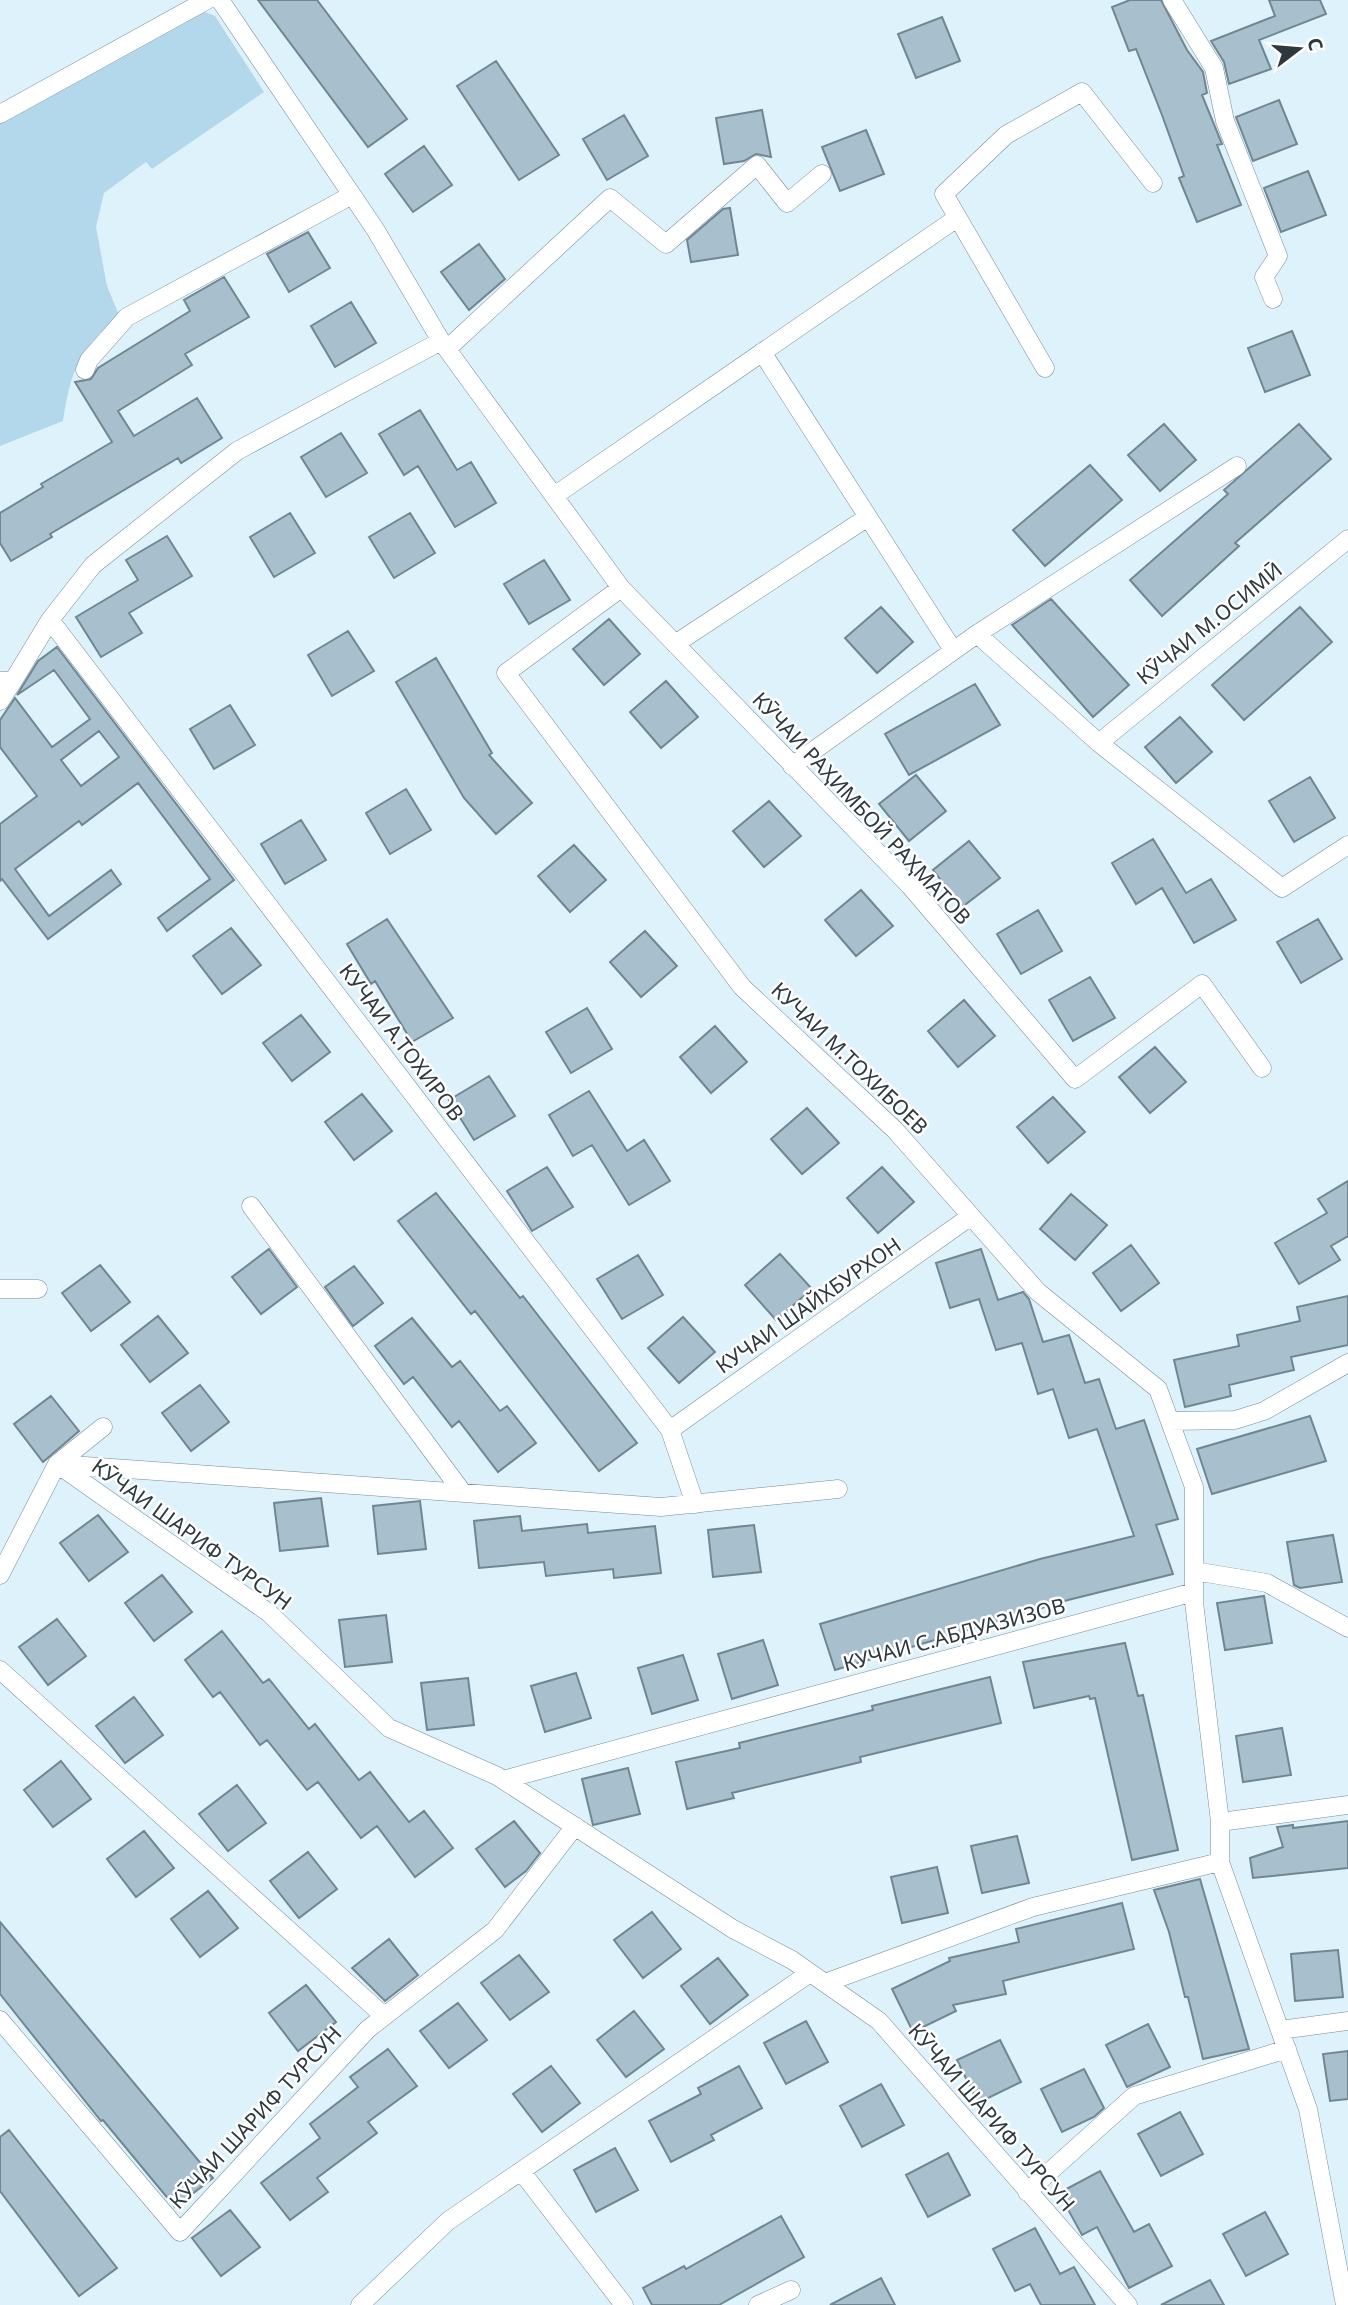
<svg xmlns="http://www.w3.org/2000/svg" width="1348" height="2305" font-family="'Noto Sans',sans-serif">
	<rect width="100%" height="100%" fill="#def2fc"/>
	<!-- green -->
	<path fill="#b3d8eb" d="M195 8 215 16 264 92 152 169 146 162 104 193 96 227 107 286 119 315C79 350 71 369 63 421L0 446V123Z"/>
	<!-- building -->
	<path fill="#a8c0cd" stroke="#708792" stroke-width="2" fill-rule="evenodd" d="M258 0H317L407 119 368 147Z
		M1130 0H1161L1187 50 1203 72 1207 93 1202 95 1222 144 1217 145 1241 205 1197 222 1179 178 1184 176 1162 115 1136 49 1129 51 1112 7Z
		M1269 0H1320L1326 14 1259 40 1271 69 1229 84 1224 62 1211 41 1275 16Z
		M942 17 960 61 916 78 898 34Z
		M496 61 559 155 519 180 457 86Z
		M1279 100 1297 144 1253 161 1236 117Z
		M762 110 771 157 756 154 744 161 724 164 716 118Z
		M624 115 648 156 607 180 583 139Z
		M866 130 884 174 840 191 822 147Z
		M424 146 452 185 413 212 385 174Z
		M1308 171 1326 215 1281 232 1264 188Z
		M730 208 738 255 691 262 687 240 723 209Z
		M308 232 330 268 289 292 267 254Z
		M479 244 505 279 469 310 441 272Z
		M224 277 249 317 185 354 192 365 118 411 134 436 197 398 222 438 181 463 178 458 50 534 52 537 11 561 0 543V513L43 487 41 484 112 442 75 382 91 379 98 368 190 311 184 300Z
		M351 302 376 343 335 367 311 326Z
		M1292 331 1310 375 1265 392 1248 348Z
		M420 410 457 470 471 462 496 503 455 527 418 466 404 475 379 434Z
		M1164 424 1196 460 1160 491 1128 455Z
		M1299 424 1331 459 1235 543 1239 546 1162 616 1130 580 1228 494 1224 490Z
		M341 433 367 473 326 497 301 457Z
		M1090 465 1122 500 1045 566 1013 530Z
		M290 513 315 553 274 577 250 537Z
		M410 513 435 553 394 578 369 537Z
		M167 536 192 576 129 613 142 633 101 657 76 617 138 580 126 560Z
		M544 560 570 600 529 624 504 584Z
		M1051 599 1129 685 1093 717 1012 625Z
		M881 607 913 642 877 673 845 638Z
		M1300 607 1332 642 1244 720 1212 685Z
		M609 619 640 654 604 685 573 649Z
		M348 631 374 671 332 696 308 655Z
		M57 647 234 880 167 931 158 918 210 879 138 783 82 825 79 821 15 869 49 916 111 870 121 884 48 939 2 879 0 881V824L37 796 0 747V720L15 698 52 747 90 719 54 670 17 695 38 661ZM99 731 119 757 81 786 61 760Z
		M436 658 492 753 489 755 532 803 496 834 464 798 396 682Z
		M666 681 698 717 661 748 630 712Z
		M975 684 1000 725 909 775 885 734Z
		M230 705 255 745 214 769 190 729Z
		M1180 717 1212 752 1176 783 1145 747Z
		M916 775 946 811 909 841 879 804Z
		M1310 777 1335 818 1294 842 1269 801Z
		M406 789 431 830 390 854 366 813Z
		M769 801 801 836 764 867 733 831Z
		M301 820 326 860 285 884 261 844Z
		M1153 839 1186 893 1211 879 1236 920 1194 943 1162 888 1136 904 1112 863Z
		M969 841 1000 878 962 907 933 870Z
		M574 845 606 880 570 912 538 876Z
		M861 890 893 926 856 956 825 920Z
		M1038 910 1062 951 1021 974 997 934Z
		M387 919 453 1018 412 1042 375 981 371 984 347 944Z
		M1318 919 1342 959 1301 983 1277 942Z
		M231 928 261 965 222 994 193 956Z
		M645 931 677 966 641 997 610 962Z
		M1090 977 1115 1018 1073 1041 1049 1000Z
		M964 1000 995 1036 958 1067 928 1031Z
		M587 1008 612 1049 571 1073 546 1032Z
		M301 1015 330 1052 292 1081 263 1043Z
		M715 1026 747 1062 711 1093 680 1057Z
		M1155 1047 1186 1082 1150 1113 1119 1077Z
		M489 1076 515 1116 474 1140 449 1100Z
		M589 1091 627 1151 644 1140 670 1181 629 1205 592 1145 573 1156 549 1115Z
		M362 1094 392 1131 354 1160 325 1122Z
		M1053 1097 1085 1132 1048 1163 1017 1127Z
		M807 1108 839 1143 802 1174 771 1139Z
		M547 1167 573 1207 532 1231 507 1191Z
		M882 1167 914 1202 878 1233 847 1198Z
		M1348 1181V1236L1331 1246 1340 1260 1299 1284 1275 1243 1327 1213 1318 1199Z
		M436 1193 520 1298 523 1296 637 1443 599 1471 475 1311 471 1314 398 1221Z
		M1071 1194 1107 1225 1075 1260 1040 1229Z
		M1131 1245 1159 1283 1121 1311 1093 1273Z
		M269 1249 297 1287 261 1314 232 1277Z
		M981 1249 998 1300 1023 1292 1029 1299 1043 1342 1069 1335 1085 1383 1099 1379 1116 1429 1144 1420 1178 1519 1156 1525 1173 1574 1068 1600 835 1670 820 1624 1040 1559 1134 1536 1097 1429 1069 1438 1053 1389 1038 1394 1022 1343 996 1350 979 1299 950 1308 936 1263Z
		M780 1254 812 1289 776 1320 745 1285Z
		M638 1255 663 1295 622 1319 597 1279Z
		M100 1265 130 1302 91 1331 62 1293Z
		M354 1266 383 1303 353 1326 325 1287Z
		M1348 1296V1345L1291 1357 1294 1370 1229 1385 1231 1396 1185 1407 1174 1360 1239 1346 1237 1335 1300 1321 1297 1307Z
		M158 1316 188 1353 150 1382 121 1345Z
		M683 1317 715 1352 679 1383 648 1348Z
		M412 1318 452 1367 460 1361 500 1411 507 1406 536 1443 498 1472 459 1421 452 1427 413 1377 404 1384 375 1346Z
		M200 1385 229 1422 191 1451 162 1413Z
		M51 1396 79 1431 43 1462 14 1424Z
		M1310 1416 1326 1461 1212 1494 1197 1449Z
		M321 1498 328 1546 280 1551 274 1503Z
		M420 1501 426 1549 378 1554 373 1506Z
		M98 1515 128 1552 89 1581 60 1543Z
		M520 1516 522 1531 587 1524 588 1533 655 1526 661 1573 614 1578 613 1569 546 1576 544 1562 479 1568 474 1521Z
		M754 1525 761 1572 713 1577 708 1530Z
		M1333 1535 1342 1582 1300 1588 1294 1585 1287 1542Z
		M162 1575 192 1612 154 1641 125 1603Z
		M1264 1596 1272 1643 1225 1650 1217 1603Z
		M386 1615 392 1662 345 1667 339 1620Z
		M57 1619 86 1656 48 1685 19 1647Z
		M222 1631 263 1683 269 1679 309 1729 315 1724 359 1780 370 1772 409 1822 424 1811 453 1848 415 1877 377 1826 361 1838 318 1782 307 1790 267 1740 260 1745 220 1692 213 1697 185 1660Z
		M763 1640 778 1685 732 1699 718 1654Z
		M1125 1643 1138 1696 1143 1695 1178 1850 1132 1860 1095 1698 1090 1699 1089 1696 1034 1708 1023 1662Z
		M683 1655 698 1700 652 1714 638 1668Z
		M576 1673 591 1718 545 1732 531 1686Z
		M990 1677 1001 1723 860 1757 861 1762 732 1793 734 1798 687 1809 676 1762 740 1748 739 1743 873 1710 872 1706Z
		M468 1678 474 1725 427 1730 421 1683Z
		M134 1697 163 1735 125 1763 96 1726Z
		M1282 1728 1291 1775 1243 1782 1236 1736Z
		M61 1761 91 1799 53 1827 24 1790Z
		M628 1768 640 1814 593 1825 582 1779Z
		M237 1785 266 1823 228 1851 199 1814Z
		M514 1821 540 1853 526 1871 505 1887 476 1849Z
		M1348 1821V1868L1253 1878 1250 1858 1283 1847 1277 1827 1293 1825V1828Z
		M144 1831 174 1868 136 1897 107 1859Z
		M1017 1836 1029 1883 982 1893 971 1846Z
		M308 1852 337 1889 299 1918 270 1881Z
		M937 1867 948 1913 902 1923 891 1877Z
		M1200 1879 1249 2049 1203 2059 1188 1997H1185L1169 1932 1154 1890Z
		M208 1891 238 1928 200 1957 171 1919Z
		M1122 1903 1134 1949 1003 1981 1006 1994 953 2005 956 2011 913 2032 892 1989 950 1961 949 1958 1019 1942 1016 1929Z
		M652 1912 681 1949 643 1978 614 1940Z
		M0 1922 213 2178 175 2207 103 2120 101 2121 0 1994Z
		M389 1939 418 1975 385 2001 352 1968Z
		M1338 1950 1343 1997 1295 2001 1291 1954Z
		M519 1955 549 1992 510 2020 481 1983Z
		M718 1958 748 1995 710 2024 681 1986Z
		M306 1985 336 2022 298 2051 269 2013Z
		M458 2003 487 2040 449 2068 420 2031Z
		M634 2011 664 2049 626 2077 597 2040Z
		M806 2021 828 2062 786 2084 764 2043Z
		M1148 2024 1170 2067 1127 2087 1106 2045Z
		M1000 2040 1021 2082 978 2103 957 2060Z
		M388 2049 417 2086 368 2122 377 2133 317 2178 328 2192 290 2220 261 2183 320 2138 310 2124 358 2087 350 2077Z
		M1348 2051V2099L1330 2101 1323 2054Z
		M551 2066 580 2103 542 2132 513 2094Z
		M739 2066 762 2108 711 2135 714 2140 671 2162 649 2121 701 2094 698 2088Z
		M1084 2069 1104 2108 1094 2117 1062 2132 1041 2089Z
		M881 2084 904 2125 862 2147 840 2106Z
		M1180 2112 1203 2154 1161 2176 1138 2134Z
		M9 2130 117 2268 79 2296 0 2191V2137Z
		M615 2148 638 2190 596 2212 574 2170Z
		M948 2153 970 2195 928 2217 906 2175Z
		M1100 2171 1134 2232 1149 2224 1172 2266 1129 2288 1097 2227 1082 2235 1059 2193Z
		M230 2210 260 2247 221 2276 192 2238Z
		M1265 2212 1288 2254 1246 2276 1223 2234Z
		M781 2216 804 2257 719 2305H652L643 2288 684 2266 686 2269Z
		M1035 2228 1060 2274 1074 2267 1095 2305H1041L1030 2284 1015 2291 993 2249Z
		M881 2278 895 2305H830Z
		M1210 2280 1224 2305H1161Z"/>
	<g fill="none" stroke-linecap="round" stroke-linejoin="round">
		<!-- minor casing -->
		<g stroke="#768d99" stroke-width="19">
			<path id="minor" d="M220 0 375 229 441 341 621 588 910 886 1075 1079 1202 984 1262 1068
				M1172 0 1214 68 1225 121 1278 256 1264 277 1273 299
				M0 114 207 0
				M447 349 610 198 666 244 757 165 787 203 822 174
				M762 352 868 517
				M1045 368 944 194 1006 135 1082 92 1153 183
				M85 370 89 360 127 317 352 195
				M554 496 957 218
				M621 588 506 673 742 987 895 1130 1038 1292 1158 1389 1194 1487V1602L1220 1822V1862L1308 2109 1345 2305
				M50 620 670 1430 695 1504
				M977 634 1237 466
				M675 644 868 517 953 650
				M0 681H13L50 620 93 565 237 451 441 341
				M0 701 13 681
				M1099 743 1282 888 1348 845
				M792 766 977 634 1099 743 1348 539
				M251 1206 463 1493
				M0 1289H38
				M1170 1421 1235 1420 1264 1411 1348 1363
				M670 1430 971 1216
				M57 1464 269 1613 389 1728 497 1776 733 1929 792 1960 879 2021 1128 2305
				M57 1464 661 1507 838 1489
				M1194 1571 1267 1583 1348 1628
				M0 1575 57 1464 103 1427
				M0 1670 384 2016
				M503 1780 1194 1592
				M1220 1822 1348 1805
				M825 1983 1033 1907 1220 1862
				M0 2020 180 2232 368 2029 495 1930 575 1826
				M1280 2030 1348 2021
				M521 2171 624 2305
				M1027 2192 1134 2096 1287 2049
				M360 2305 448 2221 810 1973
				M758 2305 791 2290"/>
		</g>
		<!-- minor -->
		<use href="#minor" stroke="#fff" stroke-width="18"/>
	</g>
	<g text-anchor="middle" dominant-baseline="central" stroke-width="5" stroke-linejoin="round" paint-order="stroke">
		<!-- street labels -->
		<g font-size="21" fill="#2e383d" stroke="#fff">
			<text transform="translate(1209 623) rotate(-39)">КӮЧАИ М.ОСИМӢ</text>
			<text transform="translate(862 808) rotate(47)">КӮЧАИ РАҲИМБОЙ РАҲМАТОВ</text>
			<text transform="translate(402 1042) rotate(53)">КУЧАИ А.ТОХИРОВ</text>
			<text transform="translate(850 1058) rotate(44)">КУЧАИ М.ТОХИБОЕВ</text>
			<text transform="translate(808 1305) rotate(-35)">КУЧАИ ШАЙХБУРХОН</text>
			<text transform="translate(192 1534) rotate(36)">КӮЧАИ ШАРИФ ТУРСУН</text>
			<text transform="translate(954 1634) rotate(-15)">КУЧАИ С.АБДУАЗИЗОВ</text>
			<text transform="translate(255 2117) rotate(-47)">КӮЧАИ ШАРИФ ТУРСУН</text>
			<text transform="translate(992 2117) rotate(49)">КӮЧАИ ШАРИФ ТУРСУН</text>
		</g>
	</g>
	<!-- north arrow -->
	<g transform="translate(1299 49) rotate(74)" stroke="#ffffff" stroke-width="5" paint-order="stroke">
	<path d="M0-5L12 26L0 18L-12 26Z" fill="#2e383d"/>
	<text y="-10" font-size="19" font-weight="bold" text-anchor="middle" fill="#2e383d">С</text>
	</g>
</svg>
